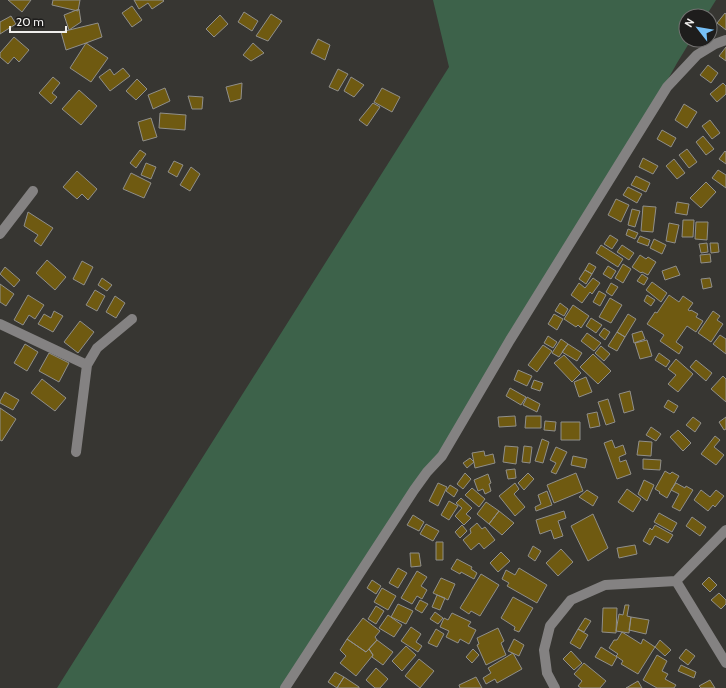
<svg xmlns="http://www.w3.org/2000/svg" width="726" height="688" font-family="Cabin,sans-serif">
	<rect width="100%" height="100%" fill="#373632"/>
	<!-- green -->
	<path fill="#3d624a" d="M433 0H716L706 16H686V40H691L677 63 637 135 442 456 285 688H57L449 67Z"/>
	<!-- building -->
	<path fill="#6f5a11" stroke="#908f8b" d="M8 0H31L22 12Z
		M53 0H80L78 11 52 5Z
		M134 0H163L164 1 152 9 148 3 139 9Z
		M132 6 142 20 132 27 122 13Z
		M79 9 81 22 69 30 64 15Z
		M244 12 258 21 252 31 238 22Z
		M725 13 726 14V30L717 23Z
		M271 14 282 21 268 41 256 36Z
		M220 15 228 24 214 37 206 29Z
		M11 16 16 24 0 34V22Z
		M98 23 102 37 86 43 66 50 61 32Z
		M14 37 29 50 19 62 14 57 8 64 0 57V53Z
		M318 39 330 45 325 60 311 53Z
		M86 43 108 58 91 82 70 68Z
		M253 43 264 53 251 61 243 55Z
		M726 47V61L719 56Z
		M708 65 718 73 711 83 700 75Z
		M123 68 130 76 110 91 99 77 110 69 114 75Z
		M338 69 348 74 338 91 329 87Z
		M53 77 60 83 52 93 57 97 51 104 39 93Z
		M351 77 364 85 354 97 344 91Z
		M137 79 147 89 136 100 126 91Z
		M242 83 241 99 230 102 226 87Z
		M723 83 726 86V94L717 102 710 94Z
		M165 88 170 101 153 109 148 95Z
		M382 88 400 97 392 112 374 102Z
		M79 90 97 106 81 125 62 109Z
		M188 96 203 97 202 109H192Z
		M373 103 380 107 367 126 359 120Z
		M684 104 697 112 687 128 675 120Z
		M160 113 186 115 185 130 159 128Z
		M151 118 157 137 143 141 138 122Z
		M710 120 720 133 712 139 702 126Z
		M662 130 676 138 671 147 657 139Z
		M703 136 714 149 706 155 696 142Z
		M687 149 697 162 689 168 679 155Z
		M140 150 146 154 136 168 130 163Z
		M725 151 726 152V164L719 159Z
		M643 158 658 166 653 174 639 167Z
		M674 159 685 173 677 179 666 166Z
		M174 161 183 165 177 177 168 172Z
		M146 163 156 167 151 179 141 175Z
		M191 167 200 174 190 191 180 185Z
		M718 170 726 175V188L712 178Z
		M77 171 97 189 88 200 82 194 77 199 63 187Z
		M131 173 151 183 144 198 123 189Z
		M636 176 650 183 646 192 631 185Z
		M706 182 716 192 701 208 690 198Z
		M628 187 642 194 637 203 623 195Z
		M616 199 629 205 621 222 608 215Z
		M677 202 689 204 687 215 675 213Z
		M643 206 656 207 653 232 641 231Z
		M632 209 640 211 635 227 628 225Z
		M28 212 53 228 41 246 34 241 38 235 24 226Z
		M683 220H694L693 237H682Z
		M696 222H708L707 240 695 239Z
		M669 223 679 225 675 243 666 241Z
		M628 229 638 233 635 239 626 235Z
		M610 235 618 240 612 249 604 244Z
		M640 236 650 240 648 246 637 242Z
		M654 239 666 245 662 254 650 248Z
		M707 243 708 252 701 253 699 244Z
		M710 243H718L719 252 711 253Z
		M601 245 623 259 618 267 596 253Z
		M622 245 634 253 629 260 617 252Z
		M710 254 711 262 701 263 700 255Z
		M640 255 646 259 648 257 656 262 648 275 642 272 641 273 632 267Z
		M47 260 66 277 55 290 36 273Z
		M82 261 93 267 84 285 73 279Z
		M589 263 596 267 592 274 585 270Z
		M623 264 631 269 623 283 615 278Z
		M608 266 616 271 611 279 603 274Z
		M676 266 680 275 665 280 662 271Z
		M5 267 20 280 14 287 0 274Z
		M585 270 592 274 586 284 579 279Z
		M642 274 648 278 644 285 637 281Z
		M102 278 112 285 107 291 98 285Z
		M593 278 600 283 592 294 590 292 582 303 571 295 579 283 585 288Z
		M710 278 712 287 703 289 701 279Z
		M652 282 667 293 661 302 646 290Z
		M611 283 618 287 612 296 606 292Z
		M0 284 14 294 6 306 0 302Z
		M95 290 105 296 97 311 86 305Z
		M599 291 606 295 600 306 593 302Z
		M28 295 44 305 35 319 29 315 23 325 14 320Z
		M647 295 655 300 651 306 644 301Z
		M669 295 679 302 683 296 693 303 688 310 690 311 691 310 698 314 696 317 703 321 696 332 687 326 676 342 683 347 679 354 660 341 664 335 647 324 655 312 657 313Z
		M115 296 125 303 116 318 106 312Z
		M610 298 622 305 611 323 599 317Z
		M560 303 568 309 564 316 555 311Z
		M573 305 589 316 581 328 578 325 576 327 564 319Z
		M54 311 63 316 53 332 38 324 44 314 51 318Z
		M713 311 720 316 717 320 723 324 711 342 698 333Z
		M554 314 563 319 557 330 548 324Z
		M628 314 636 319 625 337 617 332Z
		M591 318 602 325 596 333 586 326Z
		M80 321 94 332 78 353 64 342Z
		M604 328 610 332 605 340 599 335Z
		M642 331 645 339 634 343 632 334Z
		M617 332 625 337 617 351 608 346Z
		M587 333 601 343 594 351 581 341Z
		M720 335 726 339V354L713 344Z
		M548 336 557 342 553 348 544 343Z
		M561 339 568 344 559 357 552 353Z
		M647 340 652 356 640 359 635 343Z
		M25 344 38 352 27 371 14 363Z
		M568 344 582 353 577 361 562 352Z
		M543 345 552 351 537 372 528 365Z
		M601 346 610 354 604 361 595 353Z
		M49 353 69 363 59 382 39 371Z
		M659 353 670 361 666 367 655 360Z
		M593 354 611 371 598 384 580 367Z
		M564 355 581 373 572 382 554 363Z
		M676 359 693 374 678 392 668 384 676 375 668 369Z
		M696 360 712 373 706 381 690 367Z
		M518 370 532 376 527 386 514 380Z
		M723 376 726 379V402L711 389Z
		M586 377 592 392 579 397 574 382Z
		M42 379 66 398 55 411 31 393Z
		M534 380 543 383 540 391 531 388Z
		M510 388 526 397 521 405 506 396Z
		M630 391 634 410 624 413 619 394Z
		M5 392 19 400 13 410 0 403V401Z
		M527 397 540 404 537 412 523 405Z
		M608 399 615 422 606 425 598 402Z
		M668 400 678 406 674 413 664 407Z
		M0 408 16 419 2 441 0 440Z
		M597 412 600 426 590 428 587 414Z
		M515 416 516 426 499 427 498 417Z
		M526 416H541V428H525Z
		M693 417 701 423 695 432 686 425Z
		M726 417V429L724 430 719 422Z
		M545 421 556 422 555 431 544 430Z
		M561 422H580V440H561Z
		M651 427 661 434 656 441 646 435Z
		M678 430 691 443 683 451 670 437Z
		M715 436 720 440 714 447 724 455 716 465 701 454Z
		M542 439 549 442 543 463 535 461Z
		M612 440 615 448 623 445 626 454 619 457 620 462 626 460 631 474 617 479 604 443Z
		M639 441 652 442 651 456 637 455Z
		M505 446 518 447 516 464 503 462Z
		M524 446 532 447 530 463 522 462Z
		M556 447 567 452 556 474 551 472 556 463 550 460Z
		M484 451 485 456 493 454 495 463 475 468 472 453Z
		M573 456 587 459 585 468 571 465Z
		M470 458 474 462 467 468 463 463Z
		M643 459 661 460 660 470 643 469Z
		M515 469 516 478 508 479 506 470Z
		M665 471 670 474 672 472 679 476 667 498 659 493 660 492 655 489Z
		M465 473 471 479 463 489 457 484Z
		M528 473 534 479 524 490 518 483Z
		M576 473 583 491 554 503 547 485Z
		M488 474 491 483 489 484 491 491 485 494 483 489 478 491 474 480Z
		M644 480 654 485 647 501 638 494Z
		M438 483 447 487 438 506 429 501Z
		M515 483 519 489 514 494 525 507 515 516 499 496Z
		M676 483 685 488 686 486 693 490 680 511 672 507 679 494 671 490Z
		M450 485 458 490 454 497 446 491Z
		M472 488 485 499 479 507 465 495Z
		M627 489 641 499 633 512 618 502Z
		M587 490 598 497 593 506 579 497Z
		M701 490 710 497 716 490 724 496 715 507 713 505 708 511 694 500Z
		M547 491 552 505 536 511 535 507 541 504 538 495Z
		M461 498 472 508 466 514 471 518 464 525 455 516 462 508 456 503Z
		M449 501 458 506 449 520 441 515Z
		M486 502 499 511 489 524 477 514Z
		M499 511 514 523 502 535 489 524Z
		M564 511 566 518 558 521 563 536 554 539 551 530 540 534 536 520Z
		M659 513 677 523 672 532 654 522Z
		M593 514 608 548 588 561 571 526Z
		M413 515 424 522 419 531 407 525Z
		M692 517 706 527 700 536 686 526Z
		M477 523 482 529 485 527 495 540 484 549 479 543 471 550 463 540 471 533 470 529Z
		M426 524 439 531 433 541 420 534Z
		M462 525 467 531 460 538 455 532Z
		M655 525 673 535 668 543 655 536 650 545 643 541 650 528 652 530Z
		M436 542H443V560H436Z
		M635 545 637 554 619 558 617 548Z
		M533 546 541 551 535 561 528 556Z
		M561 549 573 562 558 576 546 563Z
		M501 552 510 561 498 572 490 563Z
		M410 553H419L421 566 411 567Z
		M457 559 472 567 471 569 477 573 474 579 461 572 460 574 451 569Z
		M398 568 407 573 398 588 389 583Z
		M519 568 547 585 537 603 507 586 509 583 502 579 506 570 515 575Z
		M417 571 427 577 421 586 427 590 422 599 417 596 412 604 401 598Z
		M481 574 499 585 480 616 471 611 469 614 460 608Z
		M709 577 717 585 710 592 702 584Z
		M441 578 455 584 448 600 433 593Z
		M372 580 381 586 376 594 367 588Z
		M382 588 396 596 388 610 374 602Z
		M719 593 726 600V604L721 609 711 600Z
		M437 595 445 598 440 610 432 607Z
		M513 597 533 608 519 632 514 630 515 627 501 618Z
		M420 600 428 604 422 613 415 609Z
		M398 604 413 611 406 624 391 617Z
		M625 605H629L627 616 631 617 629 633 616 631 619 614 623 615Z
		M376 606 384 611 376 624 368 619Z
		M603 608H617L616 633 602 632Z
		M435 612 443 618 438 624 430 619Z
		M452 613 471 622 468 626 476 630 469 644 460 639 458 643 446 637 449 631 440 627 444 618 448 620Z
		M388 615 402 625 394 637 379 628Z
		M631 617 649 620 646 634 629 630Z
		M363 618 380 631 375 637 377 640 366 652 347 639Z
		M585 618 591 621 584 632 578 629Z
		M411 627 421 634 416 642 422 646 418 652 401 641Z
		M498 628 504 641 501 643 506 655 486 665 477 645 479 644 477 638Z
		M436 629 444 634 437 647 428 643Z
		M578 629 588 635 580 649 570 643Z
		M622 632 641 644 643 639 655 647 638 674 621 664 623 661 616 656 618 654 609 648 614 640H617Z
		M347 639 366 652 369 649 373 655 356 676 340 663 346 656 340 650Z
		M514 639 524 645 519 656 508 651Z
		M377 640 393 652 383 665 372 657 373 655 369 649Z
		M660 640 671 650 665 656 655 647Z
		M406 646 416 655 402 671 392 661Z
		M601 647 617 657 612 666 595 657Z
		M473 649 479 655 472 663 466 657Z
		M686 649 695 656 688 665 679 658Z
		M571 651 582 663 574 670 563 659Z
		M513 653 522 669 497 683 495 679 486 684 483 678 491 673 488 668Z
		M657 655 667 661 662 671 668 674 665 679 676 685 674 688H657L643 680Z
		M419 659 434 671 420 688 405 676Z
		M584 663 606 681 600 688H581L578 686 582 681 574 674Z
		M681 665 696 672 694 678 678 671Z
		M376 668 388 679 380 688H375L366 680Z
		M335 672 344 677 337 688 328 682Z
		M344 677 359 687V688H337Z
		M476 677 482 688H460L459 685Z
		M710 680 715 688H701L699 686Z
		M638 681 642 688H626Z"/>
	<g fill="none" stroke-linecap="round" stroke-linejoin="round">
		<!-- minor -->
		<path stroke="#848282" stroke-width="10" d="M0 234 33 191
			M0 324 87 365
			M76 452 87 365 97 348 132 319
			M726 530 676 581 726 663
			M285 688 414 490 427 472 442 456 510 340 667 87 697 55 715 44 726 40
			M555 688 547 673 544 650 550 626 571 600 605 585 676 581"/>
	</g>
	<!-- north arrow -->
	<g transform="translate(698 28) rotate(301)"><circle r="19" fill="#1e1d1c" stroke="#727170"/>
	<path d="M0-3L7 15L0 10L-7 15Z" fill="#76c0f7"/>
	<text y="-6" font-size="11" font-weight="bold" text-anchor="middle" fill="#f0efed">N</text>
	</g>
	<!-- scale -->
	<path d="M10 26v6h56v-6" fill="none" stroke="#f0efed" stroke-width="2"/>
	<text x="16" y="26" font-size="12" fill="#f0efed" stroke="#1e1d1c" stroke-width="3" paint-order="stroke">20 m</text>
</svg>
